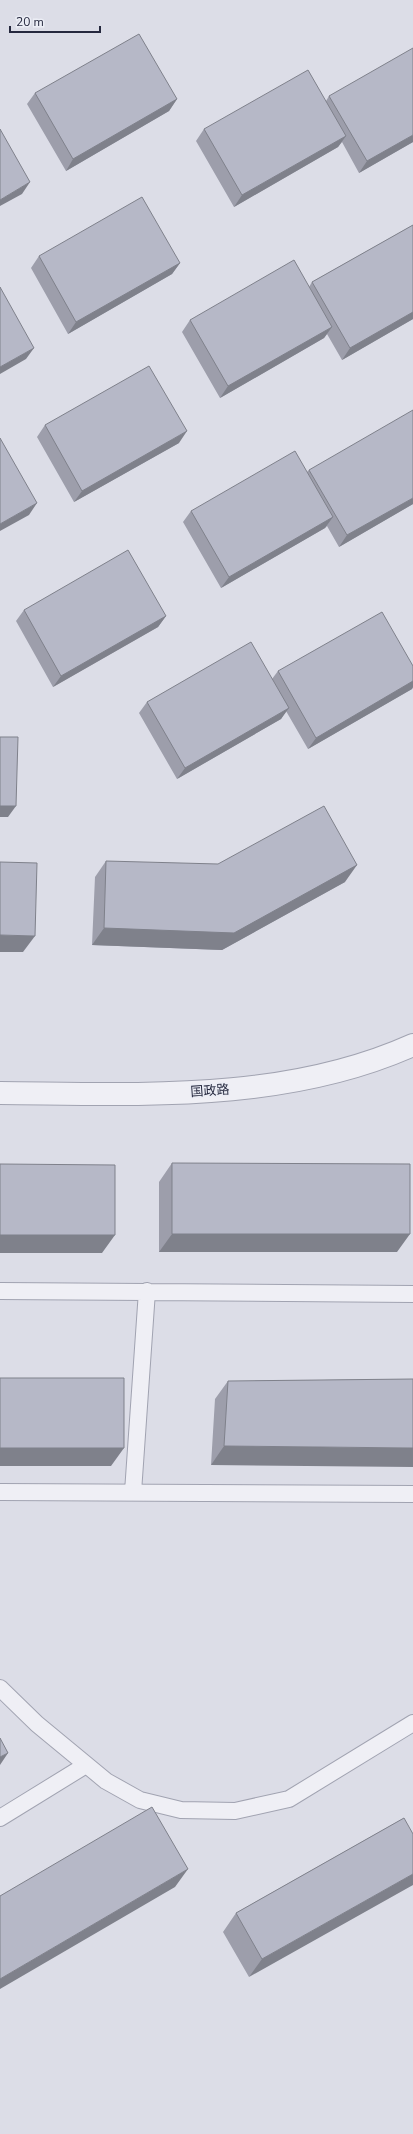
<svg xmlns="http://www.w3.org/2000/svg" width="413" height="2134" font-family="'Nunito Sans','Noto Sans SC',sans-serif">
	<rect width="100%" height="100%" fill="#dcdde7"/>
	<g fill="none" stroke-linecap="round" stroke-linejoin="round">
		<!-- service casing -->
		<g stroke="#a1a3b1" stroke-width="18">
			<path id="service" d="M0 1291 413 1294
				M0 1492 413 1494
				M133 1492 147 1291
				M0 1688 37 1724 106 1781 140 1800 181 1810 235 1811 289 1799 413 1723
				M0 1818 86 1765"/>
		</g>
		<!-- minor casing -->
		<g stroke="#a1a3b1" stroke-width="24">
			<path id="minor" d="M0 1093C138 1094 284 1103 413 1045"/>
		</g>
		<!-- service -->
		<use href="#service" stroke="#efeff5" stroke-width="16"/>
		<!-- minor -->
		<use href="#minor" stroke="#efeff5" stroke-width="22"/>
	</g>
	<!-- wall -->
	<path fill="#9d9eab" d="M35 93 177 99 169 111 66 171 27 104Z
		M329 96 413 142 359 173 342 142 338 147 234 207 196 141 204 129 326 101Z
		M413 225V319L342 360 327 334 324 338 220 398 182 332 190 320 309 287 312 282Z
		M39 256 180 263 172 274 68 334 31 268Z
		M45 425 179 443 74 502 37 437Z
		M309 470 413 504 339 547 327 526 325 528 221 588 183 522 191 511 307 472Z
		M24 610 166 616 158 627 53 687 16 621Z
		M413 666V687L412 689 308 749 286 711 281 719 177 779 139 713 147 702 272 679 278 671Z
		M106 861 345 882 222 950 92 945 95 877Z
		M172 1163 397 1252H159V1182Z
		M413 1379 211 1465 215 1399 228 1381Z
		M404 1818 249 1977 223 1932 236 1913Z"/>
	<!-- shaded-wall -->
	<path fill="#7f818b" d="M177 99 169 111 66 171 73 159Z
		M413 135V142L359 173 367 161Z
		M346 136 338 147 234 207 242 195Z
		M30 182 22 194 0 206V200Z
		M180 263 172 274 68 334 76 322Z
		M413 312V319L342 360 350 348Z
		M332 327 324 338 220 398 228 386Z
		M34 348 26 359 0 374V367Z
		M187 431 179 443 74 502 82 491Z
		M413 498V504L339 547 347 535Z
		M37 503 29 515 0 531V524Z
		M333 517 325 528 221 588 229 577Z
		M166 616 158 627 53 687 61 676Z
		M413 681V687L412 689 308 749 316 738Z
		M289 708 281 719 177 779 185 768Z
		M0 806H16L8 817H0Z
		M357 865 345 882 222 950 92 945 104 928Z
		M0 935 35 936 23 952H0Z
		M172 1234H410L397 1252H159Z
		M0 1235H115L102 1253H0Z
		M224 1446 413 1448V1467L211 1465Z
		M0 1448H124L111 1466H0Z
		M8 1753 0 1765V1757Z
		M188 1869 175 1887 0 1989V1979Z
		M413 1874V1885L249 1977 262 1959Z"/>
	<!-- building -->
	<path fill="#b6b8c7" stroke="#7f818b" d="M139 34 177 99 73 159 35 93Z
		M413 48V135L367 161 329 96Z
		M308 70 346 136 242 195 204 129Z
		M0 129 30 182 0 200Z
		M142 197 180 263 76 322 39 256Z
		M413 225V312L350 348 312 282Z
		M294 260 332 327 228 386 190 320Z
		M0 287 34 348 0 367Z
		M149 366 187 431 82 491 45 425Z
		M413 410V498L347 535 309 470Z
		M0 438 37 503 0 524Z
		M295 451 333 517 229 577 191 511Z
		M128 550 166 616 61 676 24 610Z
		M382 612 413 666V681L316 738 278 671Z
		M251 642 289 708 185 768 147 702Z
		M0 737H18L16 806H0Z
		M324 806 357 865 234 933 104 928 106 861 218 864Z
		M0 862 37 863 35 936 0 935Z
		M172 1163 410 1164V1234H172Z
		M0 1164 115 1165V1235H0Z
		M0 1378H124V1448H0Z
		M413 1379V1448L224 1446 228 1381Z
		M0 1738 8 1753 0 1757Z
		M152 1807 188 1869 0 1979V1896Z
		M404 1818 413 1834V1874L262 1959 236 1913Z"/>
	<g text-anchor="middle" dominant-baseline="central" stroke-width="3" stroke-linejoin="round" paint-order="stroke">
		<!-- street labels -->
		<g font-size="13" fill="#25283e" stroke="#ebedf5">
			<text transform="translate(210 1091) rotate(-4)">国政路</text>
		</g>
	</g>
	<!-- scale -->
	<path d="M10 26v6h90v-6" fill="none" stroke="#25283e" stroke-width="2"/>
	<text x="16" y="26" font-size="12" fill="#25283e" stroke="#ebedf5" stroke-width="3" paint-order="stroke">20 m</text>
</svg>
